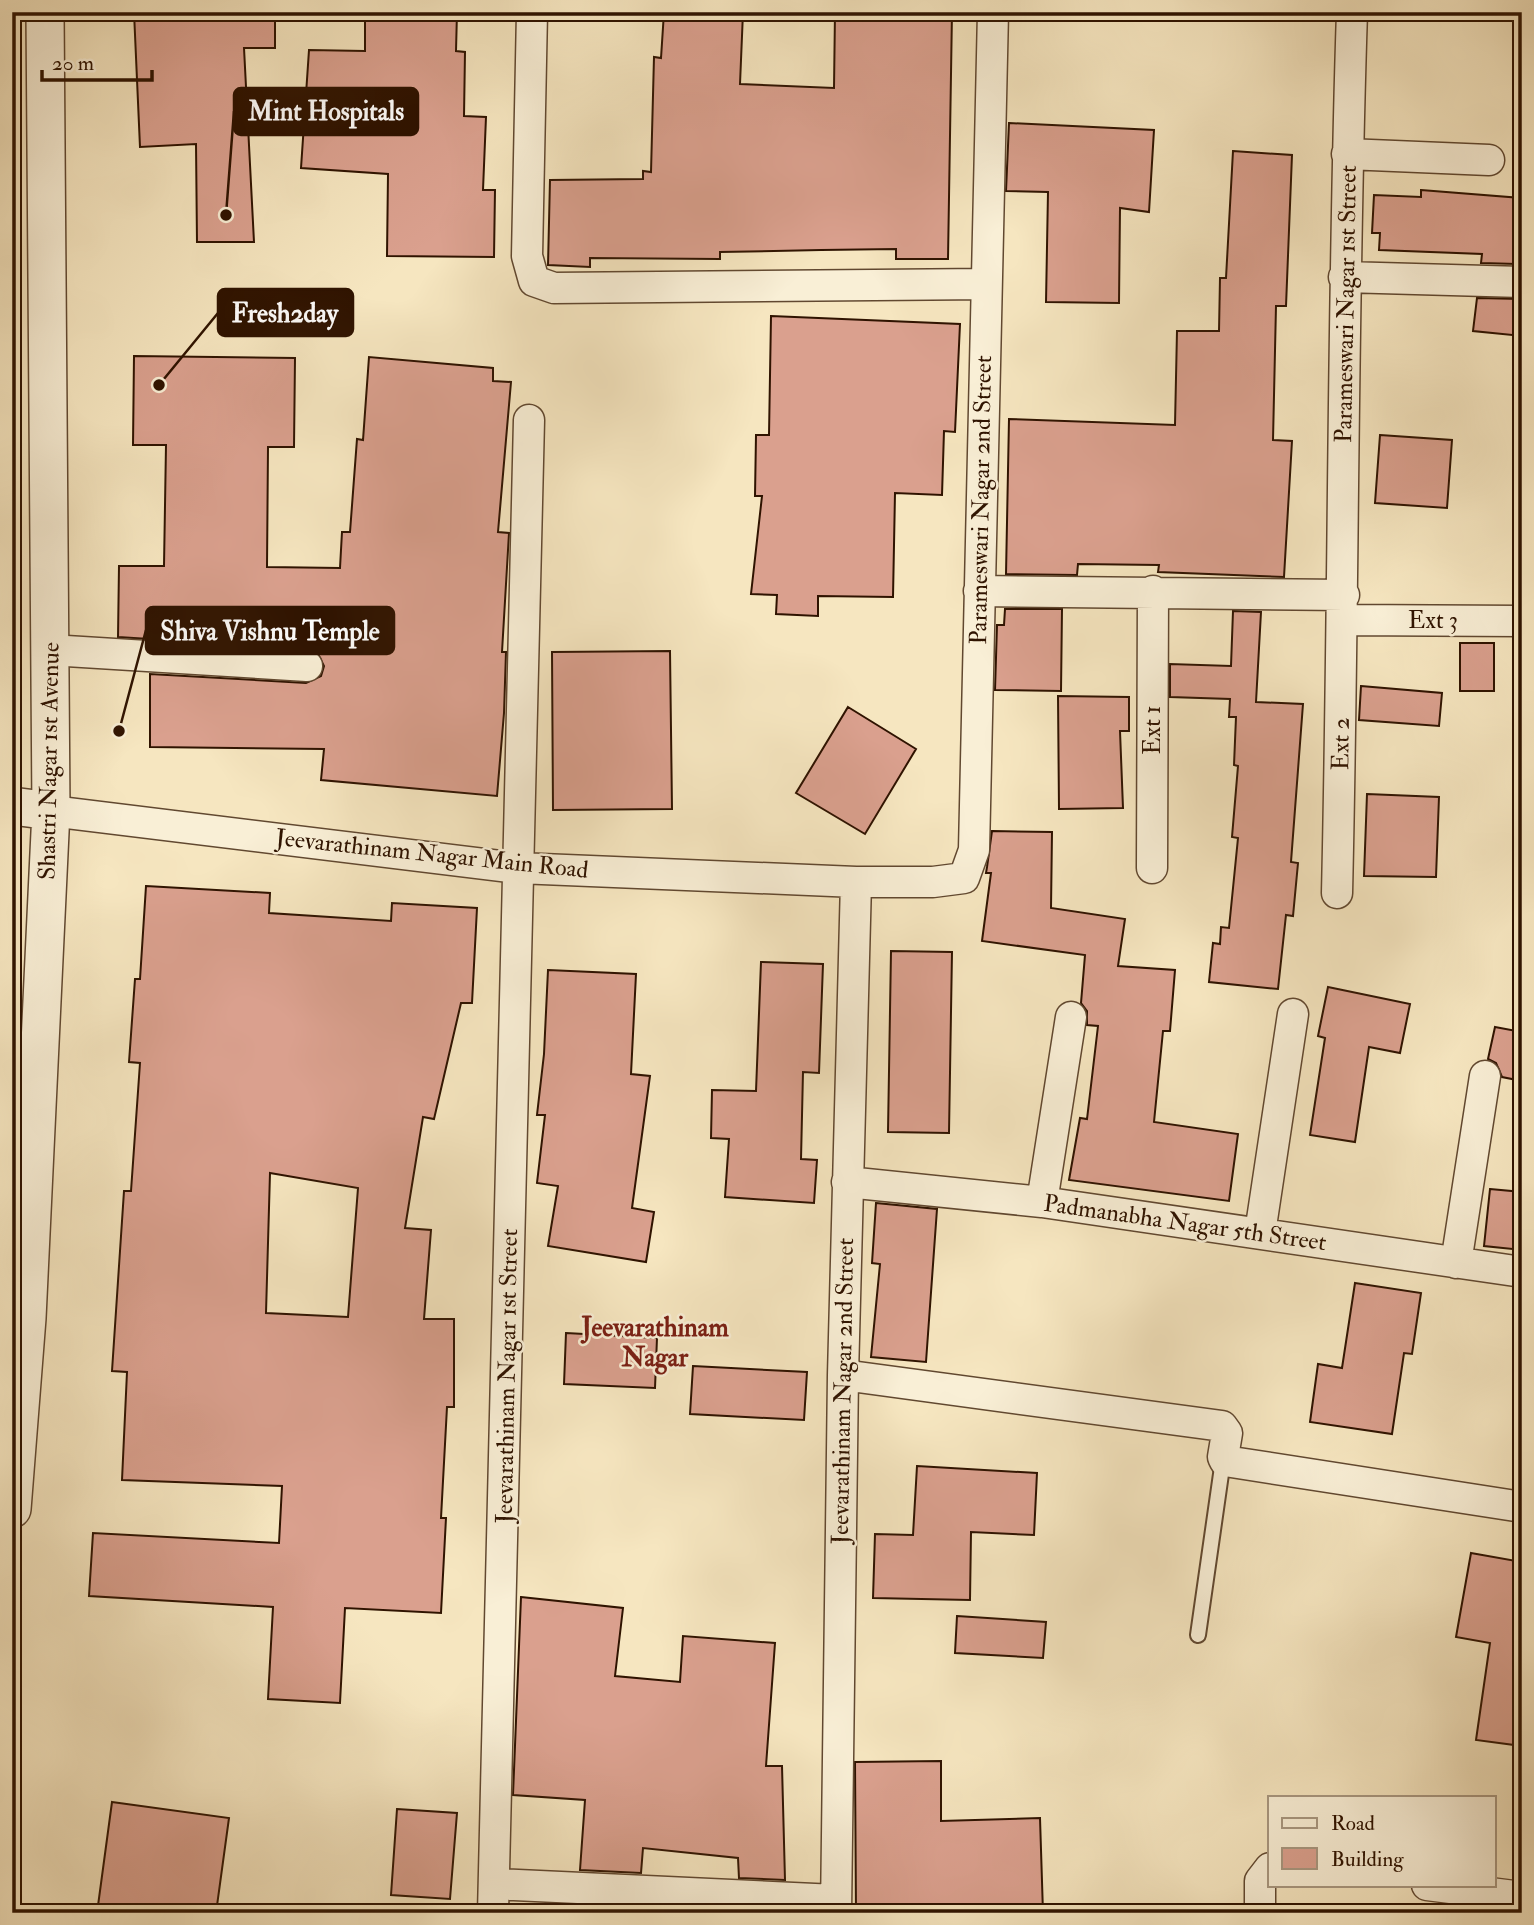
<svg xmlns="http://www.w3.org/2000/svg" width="1534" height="1925" font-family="'IM FELL Double Pica',serif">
	<rect width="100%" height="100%" fill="#f6e6c0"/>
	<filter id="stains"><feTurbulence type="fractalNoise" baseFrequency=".00286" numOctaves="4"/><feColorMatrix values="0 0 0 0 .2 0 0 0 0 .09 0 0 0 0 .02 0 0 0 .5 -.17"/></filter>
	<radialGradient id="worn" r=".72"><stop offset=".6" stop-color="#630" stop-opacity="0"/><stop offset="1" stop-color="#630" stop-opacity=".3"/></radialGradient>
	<!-- building -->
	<path fill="#daa08e" stroke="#2f1300" stroke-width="2" fill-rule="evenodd" d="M134 12H275V48H244L254 242H197L196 144 140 147Z
		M365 12H457L456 51 465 52 464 116 486 117 483 190H495L494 257 387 256 388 174 301 168 309 50 365 51Z
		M664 12H743L740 84 834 88 835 12H952L948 259H896V249L821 250 720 252V259L590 258V267L548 265 550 180 643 179V171L651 172 654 57 661 58Z
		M1009 123 1154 130 1149 212 1120 208 1119 303 1046 302 1048 192 1006 191Z
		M1233 151 1292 155 1286 306H1276L1273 440 1292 441 1284 577 1158 572 1159 565 1078 564 1077 575 1006 574 1009 419 1175 425 1177 331H1219L1220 278H1226Z
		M1421 190 1521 198 1517 264 1481 263 1482 254 1379 250 1380 233H1372L1374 195 1421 197Z
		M1477 298 1522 299V336L1473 331Z
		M771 316 960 324 955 432 944 431 942 495 895 493 893 597 818 596V616L776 614 777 595 751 594 762 496H755L756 435H769Z
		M134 356 295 358 294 447H268L267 567 340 568 342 532H350L357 439 363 440 369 357 493 368V381L511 382 498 532 509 533 502 652H506L504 713 497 796 321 780 324 749 150 747V674L306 683 321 676 324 666 317 652 308 649 118 637 119 566H164L166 445H133Z
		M1380 435 1452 440 1447 508 1375 503Z
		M1005 609H1062L1061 691 995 690 997 625H1004Z
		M1233 611 1261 612 1256 702 1303 704 1291 862 1298 863 1293 916 1286 915 1278 989 1209 982 1213 943 1220 944 1221 927 1229 928 1238 838 1232 837 1238 766 1234 765 1236 717H1229L1230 699 1170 697V664L1231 666Z
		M1460 643H1494V691H1460Z
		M670 651 672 809 553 810 552 652Z
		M1361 686 1442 693 1439 726 1359 720Z
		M1058 696 1129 697V731H1120L1123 808 1059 809Z
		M848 707 916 749 865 834 796 793Z
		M1367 794 1439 797 1436 877 1364 876Z
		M992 831 1052 832 1051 908 1125 919 1118 966 1175 970 1170 1031H1163L1154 1122 1238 1134 1229 1201 1069 1180 1080 1118 1087 1119 1098 1026 1087 1025V1011L1081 1003 1085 955 982 941 991 873H986L987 867Z
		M146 886 270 893 269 913 391 921 392 903 477 908 472 1003H461L434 1119 423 1117 405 1228 431 1230 424 1319H454V1407H447L441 1518H446L441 1613 345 1608 340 1703 268 1699 273 1607 89 1596 93 1533 279 1543 282 1486 122 1480 127 1372 112 1371 124 1191H131L140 1063 129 1062 135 979H140ZM270 1173 358 1188 348 1317 266 1313Z
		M891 951 952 952 949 1133 888 1132Z
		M761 962 823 964 819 1073 803 1072 801 1159 817 1160 814 1203 725 1197 729 1139 711 1138 712 1090 756 1091Z
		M548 970 636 974 631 1074 650 1076 632 1208 654 1212 646 1262 548 1246 558 1186 537 1183 545 1115H537L544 1054Z
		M1328 987 1410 1004 1400 1053 1369 1047 1355 1142 1310 1135 1325 1038 1318 1036Z
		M1495 1027 1522 1032V1081L1502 1077 1496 1063 1488 1059Z
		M1490 1189 1522 1192V1250L1484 1246Z
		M876 1203 937 1209 926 1362 871 1357 880 1264 872 1263Z
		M1355 1283 1421 1293 1412 1354 1404 1353 1392 1434 1310 1422 1318 1364 1342 1368Z
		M566 1333 657 1338 655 1388 564 1384Z
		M693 1366 807 1372 804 1420 690 1414Z
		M917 1466 1037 1473 1034 1535 971 1532 970 1600 873 1598 875 1534 913 1535Z
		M1471 1553 1522 1562V1746L1476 1740 1490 1643 1456 1637Z
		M521 1597 623 1608 615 1676 680 1682 683 1636 775 1643 766 1766H782L785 1880 739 1878 738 1858 643 1848 641 1873 580 1870 585 1800 513 1795Z
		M957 1616 1046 1622 1043 1658 955 1653Z
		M941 1761V1821L1040 1818 1043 1913H856L855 1762Z
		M112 1802 229 1818 216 1913H97Z
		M397 1809 457 1813 450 1899 391 1895Z
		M578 1905 638 1908V1913H577Z"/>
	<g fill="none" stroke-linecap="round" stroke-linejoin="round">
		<!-- service casing -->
		<g stroke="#614830" stroke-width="18">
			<path id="service" d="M1198 1635 1223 1460"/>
		</g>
		<!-- minor casing -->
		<g stroke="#614830" stroke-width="33">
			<path id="minor" d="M532 12 527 256 534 281 554 288 986 284
				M1347 154 1489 160
				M1344 277 1522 282
				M979 591 1344 595
				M1344 620 1522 621
				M50 650 307 666
				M51 811 518 868 856 882H933L964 878 974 850 993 12
				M1152 868 1153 591
				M1337 893C1344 599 1342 306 1352 12
				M847 1182 1042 1202 1522 1272
				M1042 1202 1071 1017
				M1260 1233 1293 1014
				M1456 1263 1485 1076
				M843 1375 1222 1426 1227 1433 1223 1457 1225 1461 1522 1507
				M495 1884 836 1900
				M1427 1885 1522 1897
				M493 1913 529 420
				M836 1913 843 1375 856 882
				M1260 1913V1881L1270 1868"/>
		</g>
		<!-- tertiary casing -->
		<g stroke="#614830" stroke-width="40">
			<path id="tertiary" d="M12 806 51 811
				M12 1509 27 1318 51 811 45 12"/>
		</g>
		<!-- service -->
		<use href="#service" stroke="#f9efd6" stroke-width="14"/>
		<!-- minor -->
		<use href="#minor" stroke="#f9efd6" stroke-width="30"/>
		<!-- tertiary -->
		<use href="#tertiary" stroke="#f9efd6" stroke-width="37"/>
	</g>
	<g text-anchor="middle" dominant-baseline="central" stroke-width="5" stroke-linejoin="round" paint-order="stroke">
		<!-- street labels -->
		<g font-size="24" fill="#2f1300" stroke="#f9efd6">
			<text transform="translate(1346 304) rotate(-89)">Parameswari Nagar 1st Street</text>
			<text transform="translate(981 500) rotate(-89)">Parameswari Nagar 2nd Street</text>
			<text x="1433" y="620">Ext 3</text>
			<text transform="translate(1152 730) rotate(-90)">Ext 1</text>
			<text transform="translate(1341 744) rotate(-89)">Ext 2</text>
			<text transform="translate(49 761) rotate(-89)">Shastri Nagar 1st Avenue</text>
			<text transform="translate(432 854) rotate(6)">Jeevarathinam Nagar Main Road</text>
			<text transform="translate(1185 1223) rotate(8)">Padmanabha Nagar 5th Street</text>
			<text transform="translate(507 1376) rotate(-89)">Jeevarathinam Nagar 1st Street</text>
			<text transform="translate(843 1391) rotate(-89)">Jeevarathinam Nagar 2nd Street</text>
		</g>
		<!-- neighbourhood labels -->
		<g font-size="26" font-weight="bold" fill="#7a1f14" stroke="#f9efd6">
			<text x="655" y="1328">Jeevarathinam<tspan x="655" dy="30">Nagar</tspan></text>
		</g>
	</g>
	<!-- callouts -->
	<path fill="none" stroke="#2f1300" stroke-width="2.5" d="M226 215L234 111M159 385L218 313M119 731L146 630"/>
	<g fill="#2f1300" stroke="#f9efd6" stroke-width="2.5">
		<circle cx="226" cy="215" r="7"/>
		<circle cx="159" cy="385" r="7"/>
		<circle cx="119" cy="731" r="7"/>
	</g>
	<g fill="#2f1300" stroke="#2f1300" stroke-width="2.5">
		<rect x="234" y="88" width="184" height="47" rx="7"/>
		<rect x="218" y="289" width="135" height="47" rx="7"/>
		<rect x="146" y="607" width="248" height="47" rx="7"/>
	</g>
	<g font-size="26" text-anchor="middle" font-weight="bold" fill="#fff">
		<text x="326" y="120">Mint Hospitals</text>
		<text x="285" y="322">Fresh2day</text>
		<text x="270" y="640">Shiva Vishnu Temple</text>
	</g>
	<!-- margin -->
	<rect width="1534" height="1925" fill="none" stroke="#f6e6c0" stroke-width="42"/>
	<rect x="14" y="14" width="1506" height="1897" fill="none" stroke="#2f1300" stroke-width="3.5"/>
	<rect x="21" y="21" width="1492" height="1883" fill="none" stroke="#2f1300" stroke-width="2"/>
	<!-- legend -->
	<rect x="1268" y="1796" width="228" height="91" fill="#f9efd6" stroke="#a89780" stroke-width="2"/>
	<rect x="1282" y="1818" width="35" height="10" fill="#f9efd6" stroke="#a89780" stroke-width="2"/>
	<text x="1331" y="1830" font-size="21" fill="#2f1300">Road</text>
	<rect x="1282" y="1848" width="35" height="21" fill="#daa08e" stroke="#a89780" stroke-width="2"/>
	<text x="1331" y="1866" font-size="21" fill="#2f1300">Building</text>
	<!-- scale -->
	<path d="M42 70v10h110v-10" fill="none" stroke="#2f1300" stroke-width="3.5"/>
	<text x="52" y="70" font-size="21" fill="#2f1300" stroke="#f9efd6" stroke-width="5" paint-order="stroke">20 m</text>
	<rect width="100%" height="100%" filter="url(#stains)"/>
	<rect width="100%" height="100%" fill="url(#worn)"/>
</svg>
